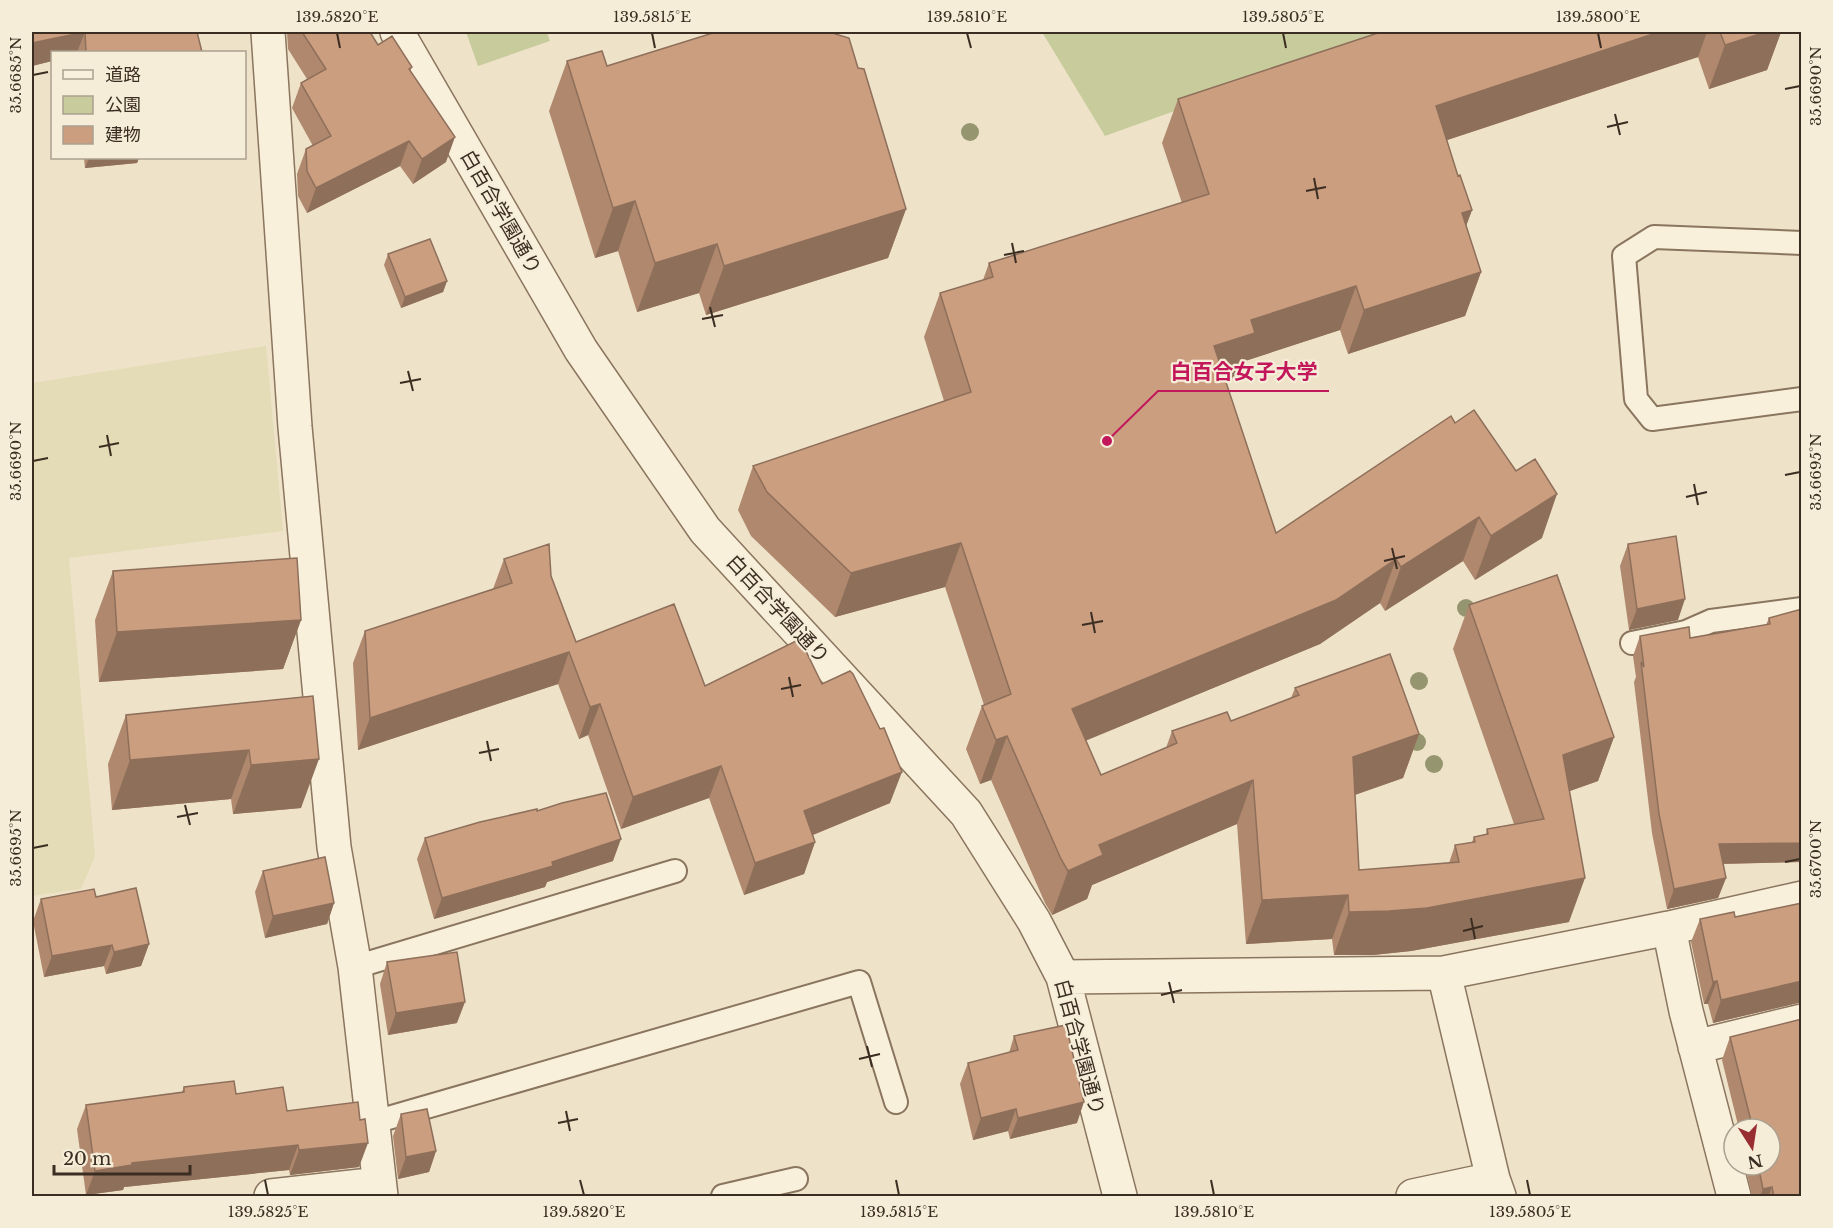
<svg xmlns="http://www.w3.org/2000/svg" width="1833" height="1228" font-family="'Libre Baskerville','Noto Sans JP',serif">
	<rect width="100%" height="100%" fill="#eee2c9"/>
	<!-- farmland -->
	<path fill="#e4dcb6" d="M266 346 283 531 69 558 95 856 81 889 32 896V383Z"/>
	<!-- green -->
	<path fill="#c8cc9c" d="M466 32H547L550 41 478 66Z
		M1042 32H1395L1105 136Z"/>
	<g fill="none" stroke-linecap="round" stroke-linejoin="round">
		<!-- lane casing -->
		<g stroke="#8a755e" stroke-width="26">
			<path id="lane" d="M1802 243 1654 237 1624 256 1636 399 1652 419 1802 399
				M1632 643 1686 632 1711 621 1802 609
				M355 967 675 871
				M371 1123 859 982 896 1102
				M723 1196 796 1179"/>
		</g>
		<!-- street casing -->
		<g stroke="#8a755e" stroke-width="36">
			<path id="street" d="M268 32 295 427 334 847 355 967 381 1196
				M397 32 581 350 705 530 966 813 1034 921 1063 977 1120 1196
				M1669 928 1686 1011 1734 1196
				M1444 973 1493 1179 1499 1196
				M1063 977 1444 973 1669 928 1802 898
				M1695 1047 1802 1021
				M271 1196 379 1184
				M1413 1196 1493 1179"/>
		</g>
		<!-- lane -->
		<use href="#lane" stroke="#f9f0dc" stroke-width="22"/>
		<!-- street -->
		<use href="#street" stroke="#f9f0dc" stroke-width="33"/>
	</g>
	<!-- trees -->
	<g fill="#959670">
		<circle cx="970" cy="132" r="9"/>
		<circle cx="1466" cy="608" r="9"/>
		<circle cx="1419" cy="681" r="9"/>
		<circle cx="1417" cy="742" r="9"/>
		<circle cx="1434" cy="764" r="9"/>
	</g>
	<!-- wall -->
	<path fill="#af886e" d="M32 32H197L202 52H52V61L32 66Z
		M287 32H370L378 45 412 67 410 72 446 162 413 184 400 166 307 213 298 196 297 174 306 149 313 146 292 108 301 83 307 79 288 49Z
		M1381 32H1781L1767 70 1709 89 1698 57 1447 140 1458 176 1472 210 1466 226 1481 272 1465 316 1348 354 1340 330 1245 361 1239 377 1225 381 1276 533 1451 416 1542 538 1475 580 1463 561 1385 611 1380 603 1320 644 1086 740 1101 775 1166 748 1172 731 1231 721 1291 698 1295 688 1419 734 1403 778 1355 795 1359 870 1449 863 1455 845 1472 842 1474 837 1486 834 1487 829 1514 824 1453 649 1469 605 1614 737 1598 781 1570 791 1569 922 1411 951 1373 955H1334L1332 939 1246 944 1237 824 1092 885 1087 899 1052 915 1045 903 991 780 980 784 966 749 982 706 984 705 945 587 835 617 751 536 738 510 753 466 944 401 924 337 940 293 983 280 989 263 1182 203 1162 143 1178 99Z
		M567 61 607 66 858 68 906 209 888 258 706 315 699 293 637 312 618 251 595 258 549 111Z
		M84 158H140H139L137 163 85 168Z
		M388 254 447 281 443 292 401 308 384 265Z
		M1628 544 1678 620 1629 630 1620 566Z
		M504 559 551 576 576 642 705 686 822 684 890 803 813 835 815 842 804 874 744 895 709 798 621 829 588 735 579 739 558 684 358 750 353 663 365 631 493 589Z
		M113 571 301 620 283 669 99 682 95 620Z
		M1802 609V862L1723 864 1726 878 1718 898 1667 909 1652 833 1634 682 1636 677 1633 656 1640 636 1690 638 1766 625 1769 618Z
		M313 696 301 808 233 814 231 799 112 810 108 764 126 715Z
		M537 811 613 861 547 882 545 887 434 919 417 859 425 838Z
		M263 871 334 903 327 924 265 938 255 892Z
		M96 897 149 944 141 966 106 974 104 966 44 977 33 921 41 899Z
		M1735 917 1798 1003 1713 1023 1708 1004H1704L1691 942 1700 919Z
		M387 962 457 1023 388 1035 380 984Z
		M1014 1036 1077 1123 1010 1139 1008 1131 973 1140 960 1084 968 1063 1009 1053Z
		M1730 1037 1802 1197H1752L1746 1168 1747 1165H1770V1129H1739L1722 1060Z
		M184 1087 236 1094 287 1111 359 1167 290 1175 289 1170 124 1187 123 1190 86 1195 77 1129 86 1105 182 1092Z
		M401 1114 436 1151 429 1172 398 1179 393 1136Z"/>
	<!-- shaded-wall -->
	<path fill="#8e6f5a" d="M85 32 77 52H52V61L32 66V43Z
		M1659 32H1707L1698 57 1420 149 1436 106Z
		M1766 32H1781L1767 70 1709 89 1725 45Z
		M455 137 446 162 413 184 422 159Z
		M409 141 400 166 307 213 316 188Z
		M89 158H140H139L137 163 85 168Z
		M635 201 618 251 595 258 613 208Z
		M906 209 888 258 706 315 724 266Z
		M1472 210 1456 253 1462 213Z
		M717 244 699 293 637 312 655 263Z
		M1481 272 1465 316 1348 354 1364 310Z
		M447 281 443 292 401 308 405 297Z
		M1356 286 1340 330 1245 361 1239 377 1198 390 1214 346 1251 320Z
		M1557 494 1542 538 1475 580 1491 536Z
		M1479 517 1463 561 1385 611 1401 567Z
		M961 543 945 587 835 617 851 573Z
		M1396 559 1380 603 1320 644 1056 753 1072 709Z
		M1685 599 1678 620 1629 630 1637 609Z
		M301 620 283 669 99 682 117 632Z
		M569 652 558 684 358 750 370 718Z
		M600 704 588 735 579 739 590 707Z
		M1419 734 1403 778 1337 801 1353 757Z
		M1007 736 991 780 980 784 996 740Z
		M1614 737 1598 781 1547 799 1563 755Z
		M249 750 231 799 112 810 130 760Z
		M319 759 301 808 233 814 251 765Z
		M721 766 709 798 621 829 633 797Z
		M902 772 890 803 793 843 804 811Z
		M1253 780 1237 824 1092 885 1087 899 1052 915 1068 871 1099 845Z
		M621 839 613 861 547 882 545 887 434 919 442 898Z
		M815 842 804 874 744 895 755 863Z
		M1802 843V862L1712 864 1719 844Z
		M1585 878 1569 922 1411 951 1373 955H1334L1349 912Z
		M1726 878 1718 898 1667 909 1674 889Z
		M1348 895 1332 939 1246 944 1262 900Z
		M334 903 327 924 265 938 273 916Z
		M149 944 141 966 106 974 114 952Z
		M112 945 104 966 44 977 52 956Z
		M1717 981 1708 1004H1704L1713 982Z
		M1802 981V1003H1798L1713 1023 1721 1000Z
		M465 1002 457 1023 388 1035 396 1013Z
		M1084 1102 1077 1123 1010 1139 1018 1118Z
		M1016 1109 1008 1131 973 1140 981 1118Z
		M368 1143 359 1167 290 1175 299 1150Z
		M298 1145 289 1170 124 1187 123 1190 86 1195 95 1171 132 1163Z
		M436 1151 429 1172 398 1179 406 1157Z
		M1772 1187 1768 1197H1760L1763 1189Z"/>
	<!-- building -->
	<path fill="#cb9e80" stroke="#8e6f5a" stroke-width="1.5" d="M32 32H85L32 43Z
		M85 32H197L202 52H86Z
		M302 32H370L378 45 392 36 412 67 409 69 455 137 422 159 409 141 316 188 307 171 306 149 331 136 301 83 326 69Z
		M716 32H829L849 38 858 68 864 69 906 209 724 266 717 244 655 263 635 201 613 208 567 61 602 51 607 66Z
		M1381 32H1659L1436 106 1458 176 1460 175 1472 210 1462 213 1481 272 1364 310 1356 286 1251 320 1255 333 1214 346 1276 533 1451 416 1455 423 1474 410 1516 471 1535 459 1557 494 1491 536 1479 517 1401 567 1396 559 1336 600 1072 709 1101 775 1177 743 1172 731 1227 712 1231 721 1299 695 1295 688 1390 654 1419 734 1353 757 1359 870 1459 862 1455 845 1475 842 1474 837 1488 834 1487 829 1544 819 1469 605 1557 575 1614 737 1563 755 1585 878 1427 908 1389 911 1349 912 1348 895 1262 900 1253 780 1099 845 1103 855 1068 871 1061 859 1007 736 996 740 982 706 1011 694 961 543 851 573 767 492 753 466 971 392 940 293 993 277 989 263 1209 194 1178 99Z
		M1720 32H1766L1725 45Z
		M430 239 447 281 405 297 388 254Z
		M1676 536 1685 599 1637 609 1628 544Z
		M549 544 551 576 576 642 674 604 705 686 800 639 822 684 850 671 853 674 880 729 884 728 902 772 804 811 815 842 755 863 721 766 633 797 600 704 590 707 569 652 370 718 365 631 512 583 504 559Z
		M297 558 301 620 117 632 113 571Z
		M1802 609V843L1719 844 1726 878 1674 889 1659 814 1641 662 1644 667 1640 636 1689 627 1690 638 1770 624 1769 618Z
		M313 696 319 759 251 765 249 750 130 760 126 715Z
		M606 793 621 839 552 862 553 866 442 898 425 838 480 822 537 809V811L562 803Z
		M325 857 334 903 273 916 263 871Z
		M136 888 149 944 114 952 112 945 52 956 41 899 94 889 96 897Z
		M1802 903V981L1721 1000 1717 981 1713 982 1700 919 1734 912 1735 917Z
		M457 952 465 1002 396 1013 387 962Z
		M1802 1019V1197H1774L1772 1187 1763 1189 1758 1165H1770V1129H1753L1730 1037Z
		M1066 1025 1084 1102 1018 1118 1016 1109 981 1118 968 1063 1018 1050 1014 1036Z
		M234 1081 236 1094 283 1087 287 1111 358 1102 360 1120 365 1119 368 1143 299 1150 298 1145 132 1163V1165L95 1171 86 1105 184 1092V1087Z
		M427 1109 436 1151 406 1157 401 1114Z"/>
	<!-- ticks -->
	<path fill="none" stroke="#3b2d21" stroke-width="2" d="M337 33 340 48M652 33 655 48M967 33 971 48M1283 33 1286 48M1598 33 1601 48M33 75 48 72M1785 89 1800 86M1615 114 1620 135M1607 127 1628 122M1314 178 1318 199M1306 191 1326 187M1012 243 1016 263M1004 255 1024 251M710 307 715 327M702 319 723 315M408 371 413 391M400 383 421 379M107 435 111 456M99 447 119 443M33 461 48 458M1785 475 1800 472M1694 484 1698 505M1686 497 1707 492M1392 548 1397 569M1384 561 1405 556M1091 612 1095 633M1082 625 1103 621M789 677 793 697M781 689 801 685M487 741 491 761M479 753 499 749M185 805 190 825M177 817 198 813M33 848 48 845M1785 862 1800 859M1471 918 1475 939M1463 931 1483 926M1169 982 1174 1003M1161 995 1182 990M867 1046 872 1067M859 1059 880 1054M566 1111 570 1131M558 1123 578 1119M265 1180 268 1195M580 1180 584 1195M896 1180 899 1195M1211 1180 1214 1195M1527 1180 1530 1195"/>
	<g text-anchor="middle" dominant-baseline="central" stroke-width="4.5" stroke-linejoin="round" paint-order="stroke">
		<!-- street labels -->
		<g font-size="20" fill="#3b2d21" stroke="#f5edd8">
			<text transform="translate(501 212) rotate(60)">白百合学園通り</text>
			<text transform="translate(778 609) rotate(47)">白百合学園通り</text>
			<text transform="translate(1080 1047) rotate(75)">白百合学園通り</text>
		</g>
	</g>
	<!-- callouts -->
	<path fill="none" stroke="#c2185b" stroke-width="2" d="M1107 441L1158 391H1329"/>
	<circle fill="#c2185b" stroke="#f5edd8" stroke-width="2" cx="1107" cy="441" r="6"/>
	<g font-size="21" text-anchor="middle" font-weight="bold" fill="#c2185b" stroke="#f5edd8" stroke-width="4.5" stroke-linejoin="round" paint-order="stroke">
		<text x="1244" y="379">白百合女子大学</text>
	</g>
	<!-- border -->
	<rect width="1833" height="1228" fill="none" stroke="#f5edd8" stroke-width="66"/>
	<!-- legend -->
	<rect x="51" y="51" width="195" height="108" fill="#f5edd8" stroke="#aba08f" stroke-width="1.5"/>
	<rect x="63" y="70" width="30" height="9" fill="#f9f0dc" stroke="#aba08f" stroke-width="1.5"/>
	<text x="105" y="81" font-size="18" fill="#3b2d21">道路</text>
	<rect x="63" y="96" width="30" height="18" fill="#c8cc9c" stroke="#aba08f" stroke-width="1.5"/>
	<text x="105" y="111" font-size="18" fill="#3b2d21">公園</text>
	<rect x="63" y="126" width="30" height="18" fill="#cb9e80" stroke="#aba08f" stroke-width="1.5"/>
	<text x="105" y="141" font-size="18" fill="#3b2d21">建物</text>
	<!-- north arrow -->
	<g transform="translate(1752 1147) rotate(168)"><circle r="28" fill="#f5edd8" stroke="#aba08f" stroke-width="1.5"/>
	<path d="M0-4.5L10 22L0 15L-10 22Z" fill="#982e31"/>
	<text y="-9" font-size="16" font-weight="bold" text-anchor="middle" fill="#3b2d21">N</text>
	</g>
	<!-- scale -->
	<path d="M54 1165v9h136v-9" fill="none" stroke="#3b2d21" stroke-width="3"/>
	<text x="63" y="1165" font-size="18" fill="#3b2d21" stroke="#f5edd8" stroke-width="4.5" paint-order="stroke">20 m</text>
	<rect x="33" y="33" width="1767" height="1162" fill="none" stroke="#3b2d21" stroke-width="2"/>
	<g font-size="15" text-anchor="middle" fill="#3b2d21">
		<text x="337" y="22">139.5820°E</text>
		<text x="652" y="22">139.5815°E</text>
		<text x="967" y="22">139.5810°E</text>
		<text x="1283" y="22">139.5805°E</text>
		<text x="1598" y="22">139.5800°E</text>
		<text transform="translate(16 75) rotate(-90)" y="5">35.6685°N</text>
		<text transform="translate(1816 86) rotate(-90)" y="5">35.6690°N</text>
		<text transform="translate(16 461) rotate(-90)" y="5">35.6690°N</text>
		<text transform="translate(1816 472) rotate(-90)" y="5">35.6695°N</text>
		<text transform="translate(16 848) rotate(-90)" y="5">35.6695°N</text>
		<text transform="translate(1816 859) rotate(-90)" y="5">35.6700°N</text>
		<text x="268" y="1217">139.5825°E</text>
		<text x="584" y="1217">139.5820°E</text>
		<text x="899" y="1217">139.5815°E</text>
		<text x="1214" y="1217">139.5810°E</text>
		<text x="1530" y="1217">139.5805°E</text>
	</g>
</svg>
